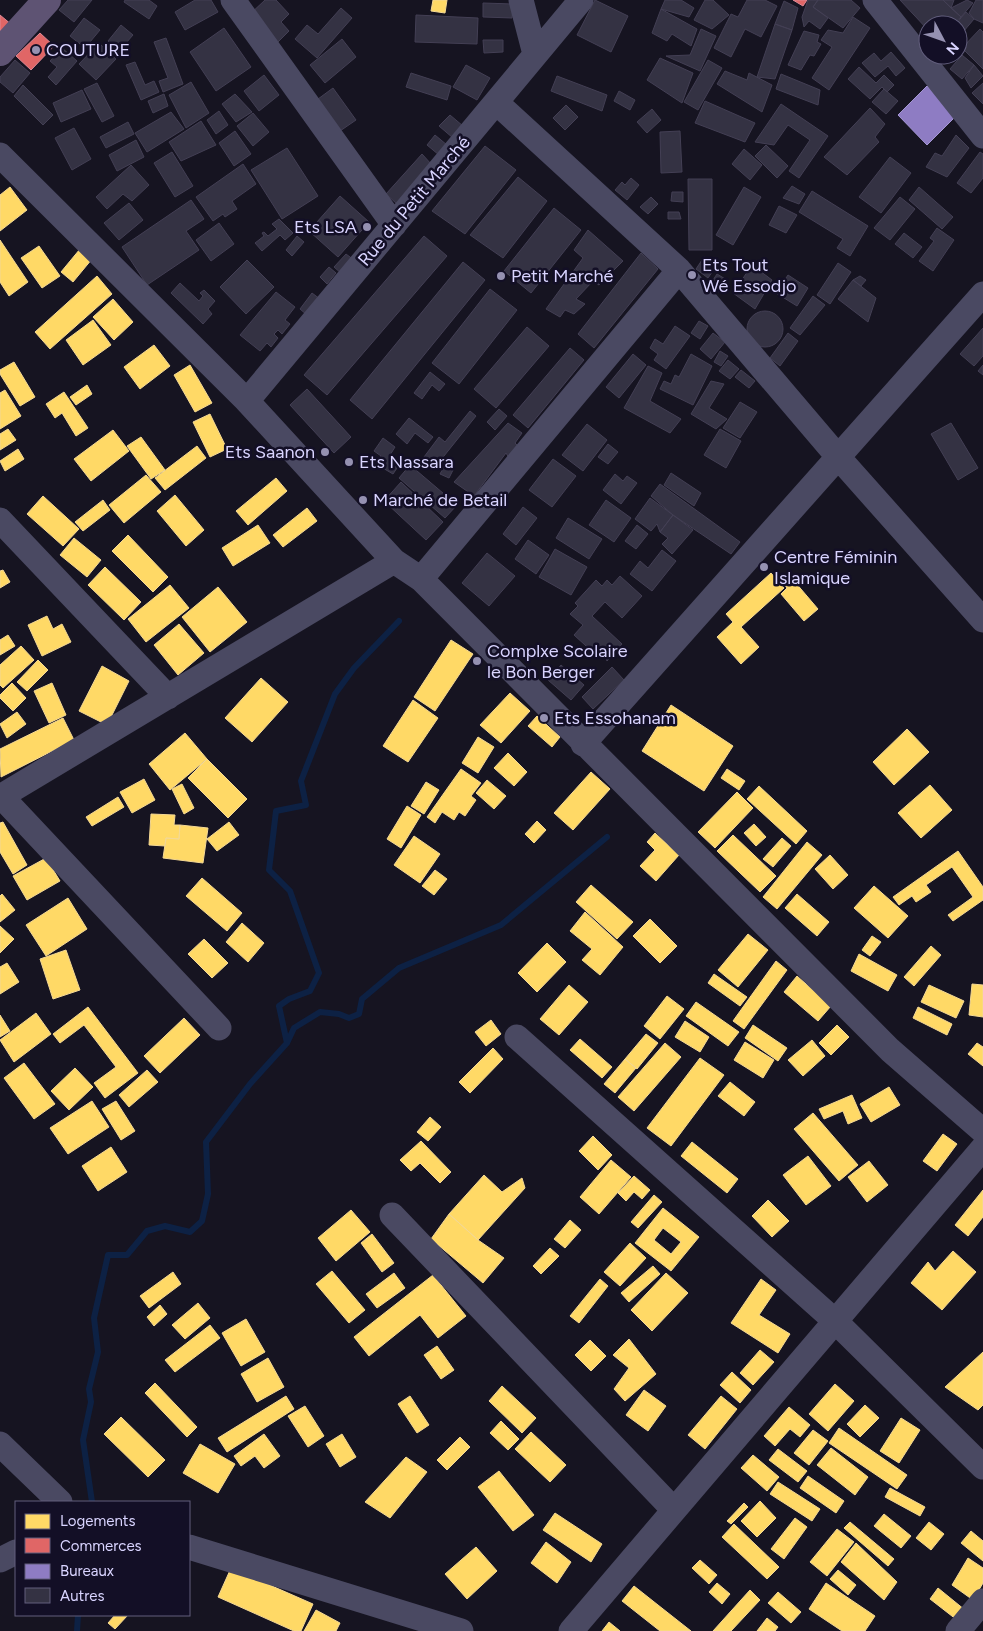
<svg xmlns="http://www.w3.org/2000/svg" width="983" height="1631" font-family="Figtree,sans-serif">
	<rect width="100%" height="100%" fill="#161421"/>
	<!-- homes -->
	<path fill="#ffd966" stroke="#f4d894" fill-rule="evenodd" d="M433 0H447L445 13 431 11Z
		M10 187 27 210 0 231V195Z
		M0 240 28 282 9 296 0 282Z
		M39 246 60 276 42 288 21 258Z
		M80 249 92 259 73 282 61 272Z
		M97 276 112 294 50 349 35 332Z
		M113 299 133 322 114 340 93 317Z
		M93 320 111 345 83 365 66 340Z
		M154 345 170 366 140 389 124 367Z
		M14 362 35 397 20 406 0 374V370Z
		M190 365 212 403 195 412 174 375Z
		M87 385 92 394 76 405 70 397Z
		M5 390 21 416 0 429V393Z
		M64 392 88 428 76 436 62 413 55 418 46 404Z
		M210 414 227 449 210 457 193 422Z
		M8 429 16 440 0 450V434Z
		M113 430 129 451 91 481 74 459Z
		M141 437 165 470 151 479 127 446Z
		M197 446 206 458 165 490 155 478Z
		M18 449 24 459 5 471 0 461Z
		M146 475 161 492 124 523 109 505Z
		M276 478 287 491 248 525 236 511Z
		M175 495 204 530 186 546 157 511Z
		M43 496 79 529 63 546 27 514Z
		M103 500 110 510 83 531 75 522Z
		M307 508 317 521 283 547 273 535Z
		M258 525 270 543 233 566 222 548Z
		M128 535 168 577 153 592 112 551Z
		M74 538 101 560 87 577 60 555Z
		M105 567 141 602 124 620 88 585Z
		M3 570 10 582 0 588V571Z
		M771 573 784 588 741 627 759 647 741 664 717 637 733 622 726 614Z
		M789 575 818 609 804 621 781 594 787 588 782 581Z
		M170 585 189 608 146 642 128 619Z
		M218 587 247 622 210 652 182 617Z
		M47 616 53 629 62 624 71 642 42 656 28 625Z
		M179 624 204 653 178 675 154 645Z
		M8 635 15 646 0 655V640Z
		M451 640 473 654 435 711 414 697Z
		M21 646 34 660 3 688 0 685V665Z
		M38 660 48 670 27 691 17 682Z
		M102 666 129 681 107 725 79 711Z
		M261 678 288 702 252 742 225 718Z
		M12 683 26 698 13 711 0 698V695Z
		M52 683 66 715 49 723 34 691Z
		M510 693 530 711 501 743 480 725Z
		M413 700 438 718 408 762 383 746Z
		M671 705 733 746 704 791 642 751Z
		M17 712 26 724 7 738 0 724Z
		M537 716 560 737 552 747 528 726Z
		M63 718 74 740 1 777 0 749Z
		M907 729 929 752 894 785 873 762Z
		M185 733 207 759 170 790 149 764Z
		M478 737 494 747 478 773 462 763Z
		M508 753 527 772 514 786 494 768Z
		M207 759 247 799 228 818 188 778Z
		M461 769 481 783 471 796 476 800 465 816 459 812 454 820 442 812 435 823 427 817Z
		M727 769 745 781 739 790 721 778Z
		M591 772 610 789 573 830 554 813Z
		M144 779 155 800 132 813 120 792Z
		M487 780 506 796 494 809 476 793Z
		M426 782 439 790 424 814 411 806Z
		M182 784 194 808 184 814 172 789Z
		M930 785 952 810 921 838 898 813Z
		M759 786 807 831 796 844 747 799Z
		M737 792 753 808 715 848 698 832Z
		M118 797 124 807 92 826 86 817Z
		M407 806 421 815 401 848 387 839Z
		M151 814 175 815 174 825H180L179 839 166 838 165 846 149 845Z
		M537 821 546 830 534 843 525 834Z
		M3 822 27 865 13 874 0 852V823Z
		M229 822 239 835 217 851 207 839Z
		M754 824 766 837 756 846 744 833Z
		M180 825 208 828 203 863 163 858 166 838 179 839Z
		M655 833 679 855 656 881 640 866 655 850 647 842Z
		M733 835 776 876 760 892 717 851Z
		M414 836 440 854 420 883 394 865Z
		M782 838 791 846 773 867 763 859Z
		M807 842 822 855 777 909 763 897Z
		M958 851 983 887V900L953 921 948 915 973 897 952 867 926 885 931 892 916 902 912 896 899 905 893 897Z
		M830 855 848 875 833 889 815 869Z
		M46 858 60 881 27 900 13 876Z
		M435 870 447 879 434 895 422 886Z
		M202 878 242 913 227 931 186 896Z
		M591 885 633 922 617 939 576 902Z
		M874 886 908 916 888 938 854 908Z
		M2 894 15 910 0 922V896Z
		M797 894 829 922 817 936 785 908Z
		M68 898 87 929 46 956 26 925Z
		M585 912 623 947 600 975 582 960 592 949 570 931Z
		M650 919 677 946 660 963 633 936Z
		M242 923 264 943 248 962 226 942Z
		M0 926 14 939 0 953Z
		M748 934 768 950 738 987 718 970Z
		M872 936 881 942 870 956 862 950Z
		M204 939 228 963 212 978 188 954Z
		M547 943 566 962 537 992 518 973Z
		M931 946 941 955 914 986 904 977Z
		M66 950 80 990 53 999 40 959Z
		M859 954 897 975 888 991 851 971Z
		M776 961 787 970 744 1029 733 1021Z
		M7 963 19 982 0 994V967Z
		M714 974 747 997 740 1006 708 983Z
		M797 976 831 1006 818 1021 784 992Z
		M972 984 983 985V1017L969 1015Z
		M569 985 588 1002 559 1035 540 1019Z
		M929 985 964 1001 956 1018 921 1002Z
		M667 996 684 1009 660 1039 644 1026Z
		M696 1002 739 1032 728 1046 686 1016Z
		M88 1007 138 1073 105 1098 94 1083 116 1067 84 1025 60 1043 53 1034Z
		M918 1007 952 1024 947 1035 913 1018Z
		M36 1013 51 1034 14 1062 0 1040Z
		M0 1015 10 1031 0 1037Z
		M184 1018 200 1035 160 1073 144 1056Z
		M491 1020 501 1034 486 1046 475 1032Z
		M685 1021 709 1037 700 1052 675 1037Z
		M753 1025 787 1048 778 1061 745 1038Z
		M837 1025 849 1037 831 1055 819 1043Z
		M646 1034 658 1043 637 1069 625 1059Z
		M580 1039 612 1067 602 1078 570 1050Z
		M812 1040 825 1056 803 1076 788 1060Z
		M745 1042 774 1060 763 1078 734 1060Z
		M665 1043 681 1057 634 1111 618 1097Z
		M977 1043 983 1047V1066L968 1054Z
		M493 1048 503 1059 470 1093 459 1082Z
		M700 1058 724 1075 671 1146 647 1128Z
		M625 1059 636 1068 615 1093 604 1084Z
		M24 1063 55 1104 34 1119 4 1078Z
		M75 1068 93 1087 69 1110 51 1091Z
		M147 1070 158 1082 129 1107 119 1095Z
		M730 1082 755 1102 744 1116 718 1096Z
		M889 1087 900 1105 871 1122 860 1104Z
		M852 1095 862 1118 848 1124 843 1111 824 1119 819 1109Z
		M92 1101 109 1127 68 1154 50 1128Z
		M116 1101 135 1131 121 1140 102 1109Z
		M813 1113 858 1165 839 1181 794 1129Z
		M430 1117 441 1127 428 1141 417 1132Z
		M943 1134 957 1144 937 1171 923 1161Z
		M593 1136 612 1155 598 1170 579 1151Z
		M421 1141 451 1172 440 1183 420 1163 411 1171 400 1160Z
		M692 1142 738 1179 727 1193 681 1156Z
		M111 1147 127 1172 98 1191 82 1166Z
		M808 1156 831 1186 806 1205 783 1175Z
		M611 1160 631 1177 599 1214 580 1197Z
		M869 1161 888 1185 867 1202 848 1177Z
		M484 1175 502 1192 522 1178 525 1188 478 1240 449 1214Z
		M634 1176 650 1190 642 1199 634 1192 626 1201 618 1193Z
		M983 1190V1217L968 1236 955 1225Z
		M654 1195 662 1202 638 1228 631 1222Z
		M768 1200 789 1221 772 1237 752 1216Z
		M663 1208 699 1237 671 1271 635 1243ZM663 1228 681 1242 671 1254 654 1240Z
		M351 1210 370 1232 336 1261 318 1238Z
		M449 1214 478 1240 504 1258 483 1283 431 1239Z
		M570 1220 581 1230 565 1248 554 1239Z
		M372 1234 394 1263 382 1272 361 1243Z
		M630 1243 646 1258 620 1286 604 1272Z
		M550 1248 559 1256 541 1274 533 1266Z
		M953 1251 976 1272 942 1310 911 1283 928 1262 935 1271Z
		M653 1266 660 1274 629 1302 621 1293Z
		M332 1271 365 1310 349 1323 316 1284Z
		M173 1272 181 1284 149 1308 140 1296Z
		M394 1273 405 1288 377 1308 366 1294Z
		M666 1273 688 1293 652 1331 631 1310Z
		M433 1275 466 1316 438 1338 420 1315 369 1356 354 1337Z
		M600 1279 608 1286 579 1323 570 1316Z
		M761 1279 776 1290 759 1315 790 1334 778 1353 731 1323Z
		M198 1303 210 1318 185 1339 172 1325Z
		M160 1305 167 1314 154 1326 147 1317Z
		M246 1319 265 1352 241 1366 222 1333Z
		M210 1325 220 1338 175 1372 165 1360Z
		M629 1339 656 1374 625 1401 614 1389 629 1368 613 1355Z
		M590 1340 606 1356 591 1371 575 1355Z
		M437 1346 454 1370 441 1379 424 1355Z
		M760 1350 774 1362 753 1385 740 1373Z
		M983 1352V1405L978 1410 945 1387Z
		M268 1358 284 1387 257 1402 241 1374Z
		M732 1372 751 1390 740 1403 720 1385Z
		M155 1383 197 1427 187 1437 145 1393Z
		M835 1384 854 1401 828 1431 809 1414Z
		M502 1386 536 1418 522 1433 489 1401Z
		M644 1390 666 1406 648 1431 626 1415Z
		M286 1396 294 1409 227 1452 218 1438Z
		M410 1396 429 1425 417 1433 398 1404Z
		M721 1396 737 1409 705 1449 688 1435Z
		M865 1405 879 1418 860 1437 847 1424Z
		M305 1406 324 1436 308 1447 288 1416Z
		M789 1407 810 1425 800 1437 790 1429 775 1446 764 1436Z
		M121 1417 165 1460 148 1477 104 1434Z
		M901 1418 920 1430 899 1463 880 1451Z
		M501 1421 519 1439 508 1450 490 1433Z
		M839 1428 907 1475 897 1489 829 1443Z
		M813 1430 828 1441 809 1465 794 1453Z
		M531 1432 566 1465 550 1482 515 1449Z
		M264 1434 280 1456 264 1468 255 1456 241 1466 234 1456Z
		M342 1434 356 1457 340 1467 326 1444Z
		M460 1437 470 1447 447 1470 437 1460Z
		M200 1444 235 1464 218 1493 183 1473Z
		M831 1448 868 1477 855 1495 817 1465Z
		M778 1449 807 1471 798 1482 769 1460Z
		M753 1455 779 1477 767 1491 741 1468Z
		M406 1457 427 1472 390 1518 365 1502Z
		M499 1471 534 1515 513 1531 478 1487Z
		M808 1476 844 1501 836 1513 800 1488Z
		M778 1482 820 1509 812 1521 770 1494Z
		M890 1488 925 1507 920 1516 885 1497Z
		M760 1501 776 1518 757 1537 741 1521Z
		M744 1503 748 1507 731 1524 727 1521Z
		M555 1513 602 1544 591 1562 543 1530Z
		M884 1514 911 1536 901 1548 874 1526Z
		M795 1518 807 1527 784 1559 771 1549Z
		M850 1522 894 1559 888 1566 844 1528Z
		M929 1522 944 1534 931 1550 916 1538Z
		M734 1524 779 1567 767 1579 722 1537Z
		M837 1529 854 1542 827 1576 810 1562Z
		M971 1531 983 1541V1561L961 1543Z
		M546 1542 571 1562 557 1583 531 1563Z
		M856 1543 897 1582 884 1600 841 1562Z
		M476 1547 497 1571 467 1599 445 1574Z
		M968 1558 983 1568V1583L973 1600 952 1585Z
		M700 1560 717 1575 709 1584 692 1568Z
		M231 1568 313 1604 301 1631H294L218 1597Z
		M838 1570 856 1585 848 1595 830 1579Z
		M717 1583 730 1594 722 1604 709 1592Z
		M826 1583 875 1616 865 1631H842L809 1609Z
		M634 1586 658 1605 691 1631H660L622 1601Z
		M938 1588 965 1610 957 1620 930 1599Z
		M750 1590 760 1600 731 1631H713Z
		M778 1592 801 1612 791 1623 768 1603Z
		M316 1610 340 1623 336 1631H304Z
		M115 1615H128L115 1629 108 1623Z
		M767 1618 778 1627 775 1631H757Z
		M609 1622 620 1631H602Z"/>
	<!-- shops -->
	<path fill="#e06666" stroke="#de8794" d="M793 0H807L803 6Z
		M0 15 12 25 4 33 0 30Z
		M40 33 54 46 31 70 16 56Z"/>
	<!-- offices -->
	<path fill="#8e7cc3" stroke="#a496d5" d="M927 86 956 116 927 145 898 115Z"/>
	<g fill="none" stroke-linecap="round" stroke-linejoin="round">
		<!-- stream -->
		<path stroke="#0d2144" stroke-width="6" d="M287 1043 279 1006 289 999 310 991 319 973 290 891 269 870 276 811 306 805 301 781 335 694 354 668 399 621
			M92 1502 83 1440 91 1402 89 1389 98 1352 94 1318 108 1255H127L147 1231 165 1226 190 1232 202 1221 208 1194 206 1142 250 1084 287 1043 294 1028 320 1012 339 1014 349 1018 359 1014 362 999 399 968 501 925 607 837
			M77 1631 78 1615"/>
	</g>
	<!-- building -->
	<path fill="#343243" stroke="#433f54" d="M68 0H92L74 22 59 10Z
		M125 0H149L157 6 149 19 124 2Z
		M195 0H211L218 12 185 30 175 12Z
		M265 0H276L289 14 281 22 289 31 275 45 248 16Z
		M595 0 628 16 611 52 577 35Z
		M665 0H681L694 8 689 17 661 9Z
		M705 0H713L729 15 712 29 694 20Z
		M747 0H765L777 6 761 37 745 29 731 57 714 48 731 14 738 17Z
		M808 0H818L813 7 828 18 820 29 809 21 804 27 802 17Z
		M818 0H851L860 8 843 28 813 7Z
		M900 0H943L961 17 952 25H928V30Z
		M943 0H954L951 8Z
		M967 0 973 3 961 17 951 8Z
		M976 0H983V23L974 19 969 13Z
		M784 1 798 8 792 30 775 24Z
		M483 3 513 4 512 18 483 17Z
		M341 8 352 18 317 58 295 39 307 25 318 34Z
		M661 9 697 29 691 46 672 34 667 41 652 33Z
		M966 12 974 19 958 38V25H955Z
		M416 15 478 18 477 44 415 42Z
		M853 17 870 28 829 90 812 78 832 47 821 40 828 30 843 33Z
		M84 18 100 30 85 48 70 36Z
		M775 24 792 30 775 79 757 77Z
		M121 25 133 35 119 51 108 41Z
		M224 28 251 67 216 91 190 52Z
		M701 29 716 36 700 71 666 56 690 55Z
		M980 29 983 32V69L962 48Z
		M804 31 819 35 817 42 821 44 814 56 810 55 801 70 788 65Z
		M166 38 183 84 163 92 159 81 168 78 154 42Z
		M342 39 356 57 325 83 310 65Z
		M483 40H503V52L484 53Z
		M99 43 116 59 96 80 79 64Z
		M62 48 77 61 56 85 48 77 57 67 50 61Z
		M958 50 962 55 950 62 943 55H958Z
		M891 52 905 68 896 76 888 66 875 77 862 63 874 53 881 61Z
		M962 55 974 65 962 79 950 69Z
		M660 58 693 73 682 103 647 80Z
		M15 60 30 73 13 93 0 82V77Z
		M708 60 722 68 698 110 684 102Z
		M135 62 145 85 154 81 159 92 141 100 126 65Z
		M466 65 490 78 477 100 453 87Z
		M974 65 983 76 971 88 965 78Z
		M859 67 876 83 884 75 894 85 887 92 882 87 870 99 848 79Z
		M725 71 747 80 749 73 772 85 762 112 717 84Z
		M411 73 451 86 447 100 406 87Z
		M781 74 820 90 818 105 776 89Z
		M264 75 279 95 259 111 244 91Z
		M557 76 607 95 602 111 551 91Z
		M191 82 209 113 186 128 169 95Z
		M97 83 114 116 102 122 84 89Z
		M983 83V104L972 93Z
		M23 85 53 115 43 125 14 96Z
		M333 88 356 120 340 131 318 99Z
		M884 89 898 101 886 114 872 102Z
		M82 90 91 109 61 122 53 103Z
		M619 91 635 100 630 110 614 101Z
		M164 94 168 106 153 113 148 101Z
		M235 94 252 112 236 122 222 104Z
		M705 101 755 123 745 142 695 123Z
		M781 104 828 136 799 178 789 171 810 140 788 125 774 145 755 142Z
		M566 105 578 117 565 130 553 118Z
		M870 108 885 124 875 137 879 142 847 175 824 157Z
		M652 109 661 120 647 133 637 122Z
		M219 111 228 125 216 134 207 120Z
		M171 112 184 129 147 152 135 133Z
		M253 113 269 132 253 146 237 126Z
		M450 115 463 126 453 138 439 126Z
		M201 121 216 145 181 161 169 142Z
		M128 122 134 134 106 148 100 137Z
		M74 128 91 159 72 170 55 138Z
		M235 131 251 154 234 166 219 143Z
		M680 131 682 172 661 173 660 132Z
		M435 135 447 145 439 155 427 145Z
		M956 135 969 148 947 177 926 167 935 153 942 156Z
		M136 140 144 157 117 171 109 155Z
		M766 145 788 166 777 178 755 156Z
		M485 146 516 170 465 234 432 211Z
		M287 148 318 196 282 219 251 170Z
		M744 149 762 165 750 180 732 164Z
		M172 152 193 186 175 197 154 163Z
		M980 152 983 154V178L971 193 957 183Z
		M422 154 432 165 397 204 386 194Z
		M890 157 911 173 881 213 859 197Z
		M243 164 256 184 232 201 237 209 225 217 223 214 213 221 196 197Z
		M131 165 149 185 132 201 123 194 107 209 96 197Z
		M518 177 547 201 503 258 470 235Z
		M631 178 639 185 627 200 615 190 622 182 625 185Z
		M688 179H712V250H689Z
		M792 186 805 194 799 204 783 198Z
		M744 187 761 197 733 245 716 235Z
		M919 187 953 217 942 229 909 200Z
		M812 191 868 226 850 256 837 248 843 239 799 212Z
		M672 192H683V202L671 201Z
		M340 196 369 222 338 257 309 231Z
		M651 197 658 204 648 214 640 207Z
		M900 197 915 209 890 240 874 228Z
		M191 200 204 219 186 231 199 250 147 285 122 247Z
		M129 203 143 220 119 240 104 223Z
		M779 206 797 215 786 233 769 225Z
		M554 208 581 230 531 293 504 271Z
		M668 212H679L681 219H668Z
		M279 219 293 233 285 240 280 235 262 251 255 243 264 236 262 233 264 232 268 236 277 229 272 224Z
		M219 223 234 244 211 261 196 240Z
		M937 228 954 240 933 271 919 261 934 241 930 238Z
		M588 230 623 261 599 285 593 281 576 299 585 304 574 314 565 310 560 317 546 309 583 258 574 250Z
		M904 233 922 247 913 258 895 244Z
		M297 236 304 242 292 256 286 250Z
		M424 236 447 256 327 395 304 375Z
		M641 253 658 269 594 348 578 334Z
		M346 254 354 260 342 274 334 267Z
		M704 257 717 265 708 278 696 269Z
		M247 260 274 287 246 314 220 287Z
		M463 262 485 280 372 419 350 400Z
		M838 263 851 272 830 304 817 295Z
		M752 265 772 280 755 309 733 293Z
		M329 267 336 273 327 284 320 277Z
		M717 274 727 280 719 292 709 286Z
		M788 275 808 288 797 306 776 293Z
		M860 276 866 280 861 286 853 280Z
		M853 280 876 298 868 322 838 299Z
		M180 283 199 301 203 296 200 293 204 290 215 301 208 309 212 314 203 324 171 293Z
		M490 289 517 310 459 384 432 363Z
		M276 292 295 307 285 320 290 324 282 334 278 330 274 334 278 338 271 347 267 343 260 351 240 335Z
		M312 293 320 299 307 315 300 309Z
		M813 296 825 305 800 335 790 328Z
		M747 329a18 18 0 1 1 36 0a18 18 0 1 1-36 0Z
		M699 321 708 326 700 339 691 333Z
		M675 326 690 336 666 369 654 360 658 354 650 348 655 339 663 344Z
		M527 327 549 346 496 408 474 389Z
		M983 328V356L974 366 960 354Z
		M713 333 725 342 711 359 700 349Z
		M788 333 798 341 780 366 770 358Z
		M570 348 584 360 528 428 513 415Z
		M720 351 728 356 721 366 714 362Z
		M633 354 646 365 619 398 606 387Z
		M691 354 712 366 693 405 660 389 664 381 671 384 675 375 679 377Z
		M728 360 739 369 730 379 719 371Z
		M983 365V375L978 371Z
		M648 366 662 373 650 401 681 419 670 433 624 408Z
		M741 370 755 381 749 388 735 377Z
		M430 372 445 384 439 391 432 385 422 399 414 393Z
		M711 381 724 384 709 408 727 419 716 429 691 414Z
		M307 389 351 437 334 453 290 405Z
		M740 402 757 412 740 438 723 428Z
		M499 409 507 416 495 430 487 422Z
		M470 411 476 416 436 466 424 457 439 437 445 442Z
		M409 418 433 437 428 443 415 433 407 444 396 434Z
		M508 423 522 433 515 443 519 447 509 458 506 453 474 496 454 482Z
		M951 423 978 468 958 480 931 434Z
		M587 424 607 440 583 471 562 455Z
		M720 429 741 441 726 468 704 455Z
		M383 438 395 447 390 455 401 462 393 474 376 464 381 456 374 451Z
		M608 444 618 452 608 464 598 457Z
		M553 459 576 476 552 507 529 490Z
		M410 465 457 505 445 518 399 478Z
		M445 465 453 470 449 478 440 474Z
		M671 473 701 493 694 506 664 485Z
		M615 474 623 481 627 476 637 483 621 504 603 490Z
		M401 482 443 522 426 540 384 501Z
		M660 484 740 542 731 554 673 515 651 496Z
		M650 498 673 515 660 532 657 524 651 531 635 519Z
		M606 500 631 518 614 542 589 525Z
		M523 507 537 518 516 545 503 534Z
		M673 515 693 530 672 554 662 544 668 538 660 532Z
		M568 518 602 539 589 559 556 538Z
		M637 525 648 534 636 549 625 541Z
		M528 540 549 555 536 574 515 559Z
		M555 549 587 567 571 595 539 577Z
		M662 550 676 561 652 591 630 574 640 561 648 568Z
		M487 553 515 576 489 606 462 583Z
		M620 576 642 596 622 618 605 602 592 616 622 644 607 661 602 649 596 655 574 635 583 625 570 614 578 606 575 603 596 580 602 586 607 580 612 585Z
		M561 665 584 685 571 700 548 680Z
		M612 667 624 680 593 709 582 697Z"/>
	<g fill="none" stroke-linecap="round" stroke-linejoin="round">
		<!-- minor -->
		<path stroke="#4a4962" stroke-width="25" d="M233 0 394 225
			M521 0 535 54
			M875 0 983 136
			M497 103 679 270 839 458 983 620
			M0 155 247 401 394 561 421 579 890 1050 983 1131
			M247 401 581 0
			M0 520 168 697
			M421 579 679 270
			M583 744 983 294
			M0 795 219 1028
			M0 797 394 561
			M517 1037 835 1321 983 1467
			M392 1215 674 1510
			M0 1444 60 1502
			M189 1547 461 1631
			M0 1560 16 1552
			M571 1631 983 1148
			M958 1631 983 1601"/>
		<!-- major -->
		<path stroke="#5e5373" stroke-width="28" d="M0 52 47 0"/>
	</g>
	<!-- markers -->
	<g fill="#9591b1" stroke="#130f26" stroke-width="2">
		<circle cx="36" cy="50" r="5"/>
		<circle cx="367" cy="227" r="5"/>
		<circle cx="692" cy="275" r="5"/>
		<circle cx="501" cy="276" r="5"/>
		<circle cx="325" cy="452" r="5"/>
		<circle cx="349" cy="462" r="5"/>
		<circle cx="363" cy="500" r="5"/>
		<circle cx="764" cy="567" r="5"/>
		<circle cx="477" cy="661" r="5"/>
		<circle cx="544" cy="718" r="5"/>
	</g>
	<g text-anchor="middle" dominant-baseline="central" stroke-width="5" stroke-linejoin="round" paint-order="stroke">
		<!-- poi labels -->
		<g font-size="18" fill="#d9d4ff" stroke="#130f26" text-anchor="start">
			<text x="46" y="50">COUTURE</text>
			<text x="357" y="227" text-anchor="end">Ets LSA</text>
			<text x="702" y="265">Ets Tout<tspan x="702" dy="21">Wé Essodjo</tspan></text>
			<text x="511" y="276">Petit Marché</text>
			<text x="315" y="452" text-anchor="end">Ets Saanon</text>
			<text x="359" y="462">Ets Nassara</text>
			<text x="373" y="500">Marché de Betail</text>
			<text x="774" y="557">Centre Féminin<tspan x="774" dy="21">Islamique</tspan></text>
			<text x="487" y="651">Complxe Scolaire<tspan x="487" dy="21">le Bon Berger</tspan></text>
			<text x="554" y="718">Ets Essohanam</text>
		</g>
		<!-- street labels -->
		<g font-size="18" fill="#d9d4ff" stroke="#130f26">
			<text transform="translate(414 201) rotate(-50)">Rue du Petit Marché</text>
		</g>
	</g>
	<!-- legend -->
	<rect x="15" y="1501" width="175" height="115" fill="#130f26" stroke="#625e7d"/>
	<rect x="25" y="1514" width="25" height="15" fill="#ffd966" stroke="#625e7d"/>
	<text x="60" y="1526" font-size="15" fill="#d9d4ff">Logements</text>
	<rect x="25" y="1538" width="25" height="15" fill="#e06666" stroke="#625e7d"/>
	<text x="60" y="1551" font-size="15" fill="#d9d4ff">Commerces</text>
	<rect x="25" y="1564" width="25" height="15" fill="#8e7cc3" stroke="#625e7d"/>
	<text x="60" y="1576" font-size="15" fill="#d9d4ff">Bureaux</text>
	<rect x="25" y="1588" width="25" height="15" fill="#343243" stroke="#625e7d"/>
	<text x="60" y="1601" font-size="15" fill="#d9d4ff">Autres</text>
	<!-- north arrow -->
	<g transform="translate(943 40) rotate(131)"><circle r="24" fill="#130f26" stroke="#625e7d"/>
	<path d="M0-4L9 19L0 12L-9 19Z" fill="#9591b1"/>
	<text y="-8" font-size="14" font-weight="bold" text-anchor="middle" fill="#d9d4ff">N</text>
	</g>
</svg>
